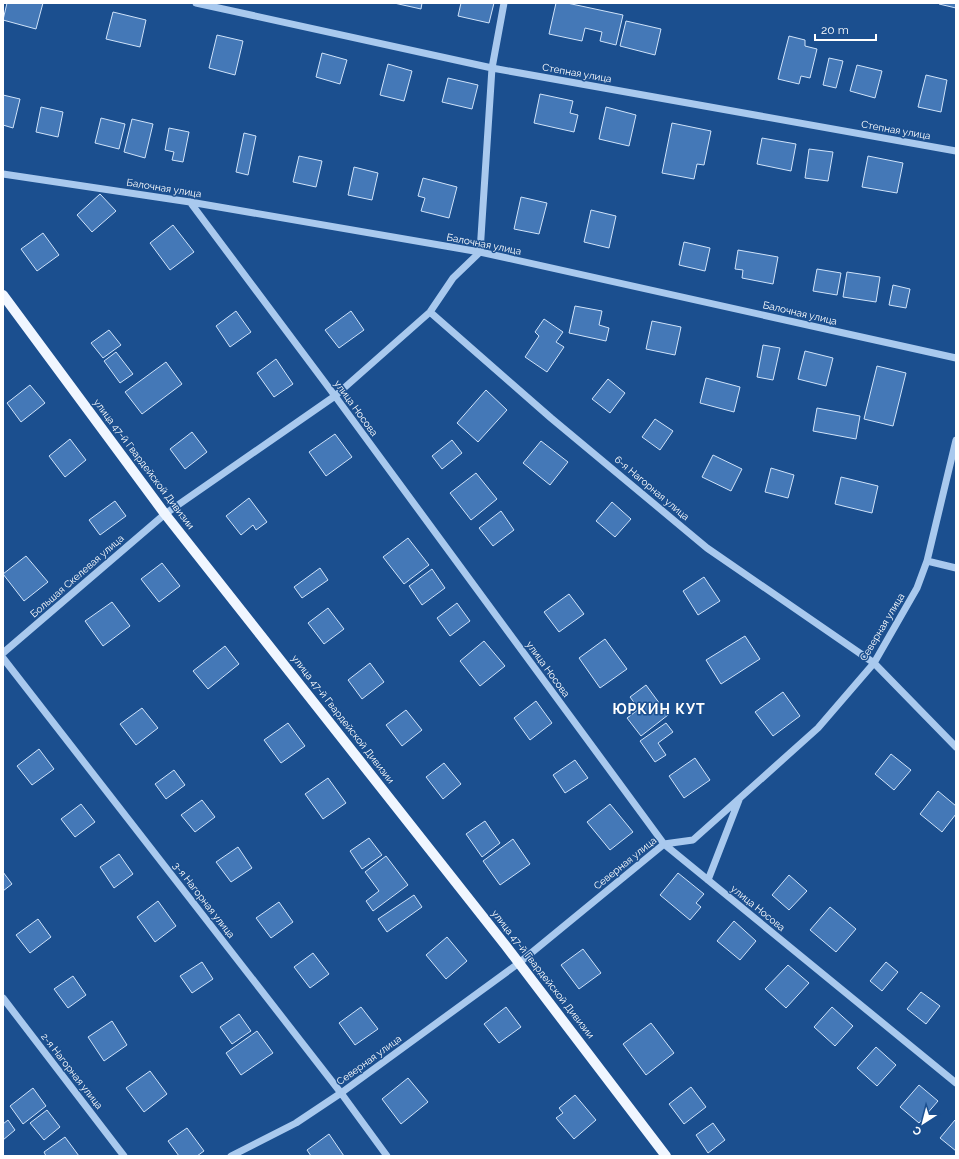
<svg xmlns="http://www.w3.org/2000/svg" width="959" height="1159" font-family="Raleway,sans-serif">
	<rect width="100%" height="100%" fill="#1b4f8f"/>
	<!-- building -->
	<path fill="#4478b7" stroke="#cfe3fa" d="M7 3H43L36 29 3 20Z
		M394 3H422L421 9Z
		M461 3H494L489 23 458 16Z
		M556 3H567L623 15 616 45 600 41 602 32 585 28 582 41 549 34Z
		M939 3H956V8L939 4Z
		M113 12 146 20 140 47 106 39Z
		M626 21 661 29 655 55 620 46Z
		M217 35 243 41 235 75 209 68Z
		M789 36 805 40V46L817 49 810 78 801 76 799 84 778 79Z
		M322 53 347 60 340 84 316 77Z
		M829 58 843 61 836 88 823 85Z
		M388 64 412 71 404 101 380 95Z
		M857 65 882 71 875 98 850 91Z
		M926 75 947 80 941 112 918 107Z
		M448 78 478 85 472 109 442 102Z
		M540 94 573 101 570 113 578 115 574 132 534 123Z
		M3 95 20 99 13 128 3 125Z
		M41 107 63 112 58 137 36 132Z
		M606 107 636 115 629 146 599 139Z
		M101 118 125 124 119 149 95 143Z
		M132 119 153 124 145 158 124 152Z
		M672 123 711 131 704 165 697 164 694 179 662 173Z
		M169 128 189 132 183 162 172 160 174 152 165 150Z
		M244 133 256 136 248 175 236 172Z
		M762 138 796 144 791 171 757 164Z
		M809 149 833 152 828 181 805 178Z
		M299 156 322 161 316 187 293 182Z
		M868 156 903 163 897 193 862 187Z
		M354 167 378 173 372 200 348 195Z
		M423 178 457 187 449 218 421 211 425 198 418 196Z
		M100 194 116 211 92 232 77 215Z
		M521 197 547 203 539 234 514 229Z
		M591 210 616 216 609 248 584 242Z
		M173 225 194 252 170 270 150 243Z
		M43 233 59 255 37 271 21 249Z
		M684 242 710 248 705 271 679 265Z
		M738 250 778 257 773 284 742 278 743 270 735 269Z
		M817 269 841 273 837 295 813 291Z
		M847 272 880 277 876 302 843 297Z
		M893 285 910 289 906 308 889 305Z
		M575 306 602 311 599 325 609 328 606 341 569 333Z
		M236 311 251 332 230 347 216 326Z
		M351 311 364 330 339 348 325 330Z
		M544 319 563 332 556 342 564 347 547 372 525 357 539 336 535 332Z
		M652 321 681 327 675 355 646 349Z
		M109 330 121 345 103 358 91 343Z
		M763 345 780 348 773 380 757 377Z
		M805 351 833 358 826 386 798 379Z
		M116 352 133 374 120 383 104 361Z
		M276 359 293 384 274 397 257 373Z
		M166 362 182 384 142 414 125 392Z
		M877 366 906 373 893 426 864 419Z
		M706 378 740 387 734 412 700 403Z
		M608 379 625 393 610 413 592 399Z
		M30 385 45 403 21 422 7 403Z
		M486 390 507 410 478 442 457 423Z
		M817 408 860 416 856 439 813 431Z
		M655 419 673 431 660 450 642 437Z
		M192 432 207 452 185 469 170 449Z
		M335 434 352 457 326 476 309 452Z
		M70 439 86 460 65 477 49 456Z
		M452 440 462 453 442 469 432 456Z
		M541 441 568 462 550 485 523 463Z
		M713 455 742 469 731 491 702 477Z
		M771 468 794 475 788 498 765 492Z
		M476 473 497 499 471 520 450 493Z
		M841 477 878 486 872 513 835 504Z
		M249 498 267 522 256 530 253 525 241 535 226 516Z
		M115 501 126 516 100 535 89 520Z
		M612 502 631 519 615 537 596 521Z
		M501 511 514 530 493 546 479 528Z
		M408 538 429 565 404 584 383 557Z
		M26 556 48 582 24 601 3 574Z
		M162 563 180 586 159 602 141 579Z
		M320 568 328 580 302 598 294 587Z
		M432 569 445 588 422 605 409 586Z
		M704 577 720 601 698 615 683 591Z
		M569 594 584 614 559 632 544 612Z
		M112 602 130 626 103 646 85 621Z
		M457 603 470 621 450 636 437 618Z
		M328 608 344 629 324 644 308 623Z
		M745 636 760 659 721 684 706 660Z
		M605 639 627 669 600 688 579 658Z
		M484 641 505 666 480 686 460 661Z
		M225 646 239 664 208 689 193 671Z
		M370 663 384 682 362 699 348 680Z
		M646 685 668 715 641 736 627 718 639 709 630 697Z
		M783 692 800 716 773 736 755 712Z
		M536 701 552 723 530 740 514 718Z
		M142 708 158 728 136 745 120 724Z
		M406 710 422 730 402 746 386 725Z
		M288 723 305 746 281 763 264 740Z
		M666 723 673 732 658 743 666 755 655 762 640 741Z
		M39 749 54 769 32 785 17 766Z
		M891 754 911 770 894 790 875 774Z
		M695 758 710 780 684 798 669 776Z
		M575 760 588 778 565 793 553 775Z
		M444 763 461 784 443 799 426 777Z
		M174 770 185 785 166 799 155 784Z
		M328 778 346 803 323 819 305 794Z
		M938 791 956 806V814L942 832 920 814Z
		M202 800 215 817 195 832 181 815Z
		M81 804 95 822 75 837 61 819Z
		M610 804 633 832 610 850 587 822Z
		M485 821 500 843 482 857 466 834Z
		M369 838 382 855 362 869 350 851Z
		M513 839 530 864 500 885 483 861Z
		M238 847 252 868 231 882 216 862Z
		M119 854 133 874 114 888 100 867Z
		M386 856 408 885 373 911 366 901 379 891 365 872Z
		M3 872 12 884 3 891Z
		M678 873 704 894 696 903 701 907 690 920 660 895Z
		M789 875 807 891 789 910 772 895Z
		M414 895 422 907 387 932 378 919Z
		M158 901 176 926 155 942 137 917Z
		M279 902 293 922 271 938 256 918Z
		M830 907 856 929 836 952 810 930Z
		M38 919 51 937 30 953 16 935Z
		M734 921 756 941 740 960 717 941Z
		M447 937 467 961 446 979 426 955Z
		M583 949 601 973 579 989 561 965Z
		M313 953 329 974 310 988 294 967Z
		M202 962 213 979 192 993 180 976Z
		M886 962 898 972 882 991 870 981Z
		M788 965 809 983 786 1008 765 989Z
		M73 976 86 995 68 1008 54 989Z
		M921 992 940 1006 926 1024 907 1009Z
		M361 1007 378 1029 355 1045 339 1023Z
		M506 1007 521 1027 499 1043 484 1024Z
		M832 1007 853 1026 835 1046 814 1027Z
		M239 1014 251 1031 232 1044 220 1027Z
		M112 1021 127 1045 104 1061 88 1037Z
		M651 1023 674 1053 646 1075 623 1044Z
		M257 1031 273 1053 241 1075 226 1053Z
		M876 1047 896 1065 877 1086 857 1068Z
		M150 1071 167 1094 144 1112 126 1088Z
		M408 1078 428 1102 401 1124 382 1099Z
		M919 1085 938 1101 919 1123 900 1107Z
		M691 1087 706 1107 684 1124 669 1104Z
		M33 1088 46 1106 23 1124 10 1106Z
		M575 1095 596 1120 574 1139 556 1118 563 1113 559 1108Z
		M47 1110 60 1127 44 1140 30 1123Z
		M8 1120 15 1130 3 1140V1124Z
		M955 1120 956 1121V1151L940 1138Z
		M713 1123 725 1140 708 1153 696 1135Z
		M187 1128 204 1151 197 1156H179L168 1141Z
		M329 1134 344 1156H311L307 1150Z
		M65 1137 79 1156H46L44 1152Z"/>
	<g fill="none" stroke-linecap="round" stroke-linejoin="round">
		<!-- minor -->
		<path stroke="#a9c9ee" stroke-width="7" d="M196 3 492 68 956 151
			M3 174 190 202 480 252 956 358
			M190 202 335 396 664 844 956 1083
			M430 312 551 418 707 548 874 663 956 747
			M927 561 956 568
			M3 653 165 514 335 396 430 312 453 278 480 252 492 68 504 3
			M3 658 341 1093 387 1156
			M708 880 739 800
			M3 998 124 1156
			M231 1156 296 1123 341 1093 519 963 664 844 693 840 818 728 874 663 917 588 927 561 956 440"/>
		<!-- major -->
		<path stroke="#f0f6ff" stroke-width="10" d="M3 295 165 514 506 946 666 1156"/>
	</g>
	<g text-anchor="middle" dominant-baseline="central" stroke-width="3" stroke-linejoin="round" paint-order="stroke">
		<!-- street labels -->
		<g font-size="10" fill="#fff" stroke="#1b4f8f">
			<text transform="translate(577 73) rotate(10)">Степная улица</text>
			<text transform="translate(896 130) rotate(10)">Степная улица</text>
			<text transform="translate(164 188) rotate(9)">Балочная улица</text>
			<text transform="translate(484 244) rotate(11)">Балочная улица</text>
			<text transform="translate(800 313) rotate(13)">Балочная улица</text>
			<text transform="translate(356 408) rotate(54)">улица Носова</text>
			<text transform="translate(144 464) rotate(53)">улица 47-й Гвардейской Дивизии</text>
			<text transform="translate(652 488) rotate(40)">6-я Нагорная улица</text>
			<text transform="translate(77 576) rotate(-41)">Большая Скелевая улица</text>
			<text transform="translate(882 627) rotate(-59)">Северная улица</text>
			<text transform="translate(548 669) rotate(54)">улица Носова</text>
			<text transform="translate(343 719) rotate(52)">улица 47-й Гвардейской Дивизии</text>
			<text transform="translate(625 863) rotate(-39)">Северная улица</text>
			<text transform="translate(204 900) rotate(52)">3-я Нагорная улица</text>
			<text transform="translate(758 908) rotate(39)">улица Носова</text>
			<text transform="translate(543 974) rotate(52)">улица 47-й Гвардейской Дивизии</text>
			<text transform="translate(369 1060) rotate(-36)">Северная улица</text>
			<text transform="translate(72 1071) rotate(52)">2-я Нагорная улица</text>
		</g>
		<!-- district labels -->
		<g font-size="14" font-weight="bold" letter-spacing="1" fill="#fff" stroke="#1b4f8f">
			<text x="659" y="709">ЮРКИН КУТ</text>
		</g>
	</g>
	<!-- border -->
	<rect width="959" height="1159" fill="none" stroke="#ffffff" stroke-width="8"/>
	<!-- north arrow -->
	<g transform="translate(923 1123) rotate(216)" stroke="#1b4f8f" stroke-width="3" paint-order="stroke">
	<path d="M0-3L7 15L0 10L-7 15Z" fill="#ffffff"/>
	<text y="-6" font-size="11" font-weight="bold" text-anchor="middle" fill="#ffffff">С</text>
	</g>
	<!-- scale -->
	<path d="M815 34v6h61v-6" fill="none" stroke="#ffffff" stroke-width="2"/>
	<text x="821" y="34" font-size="12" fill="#ffffff" stroke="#1b4f8f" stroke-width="3" paint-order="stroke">20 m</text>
</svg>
